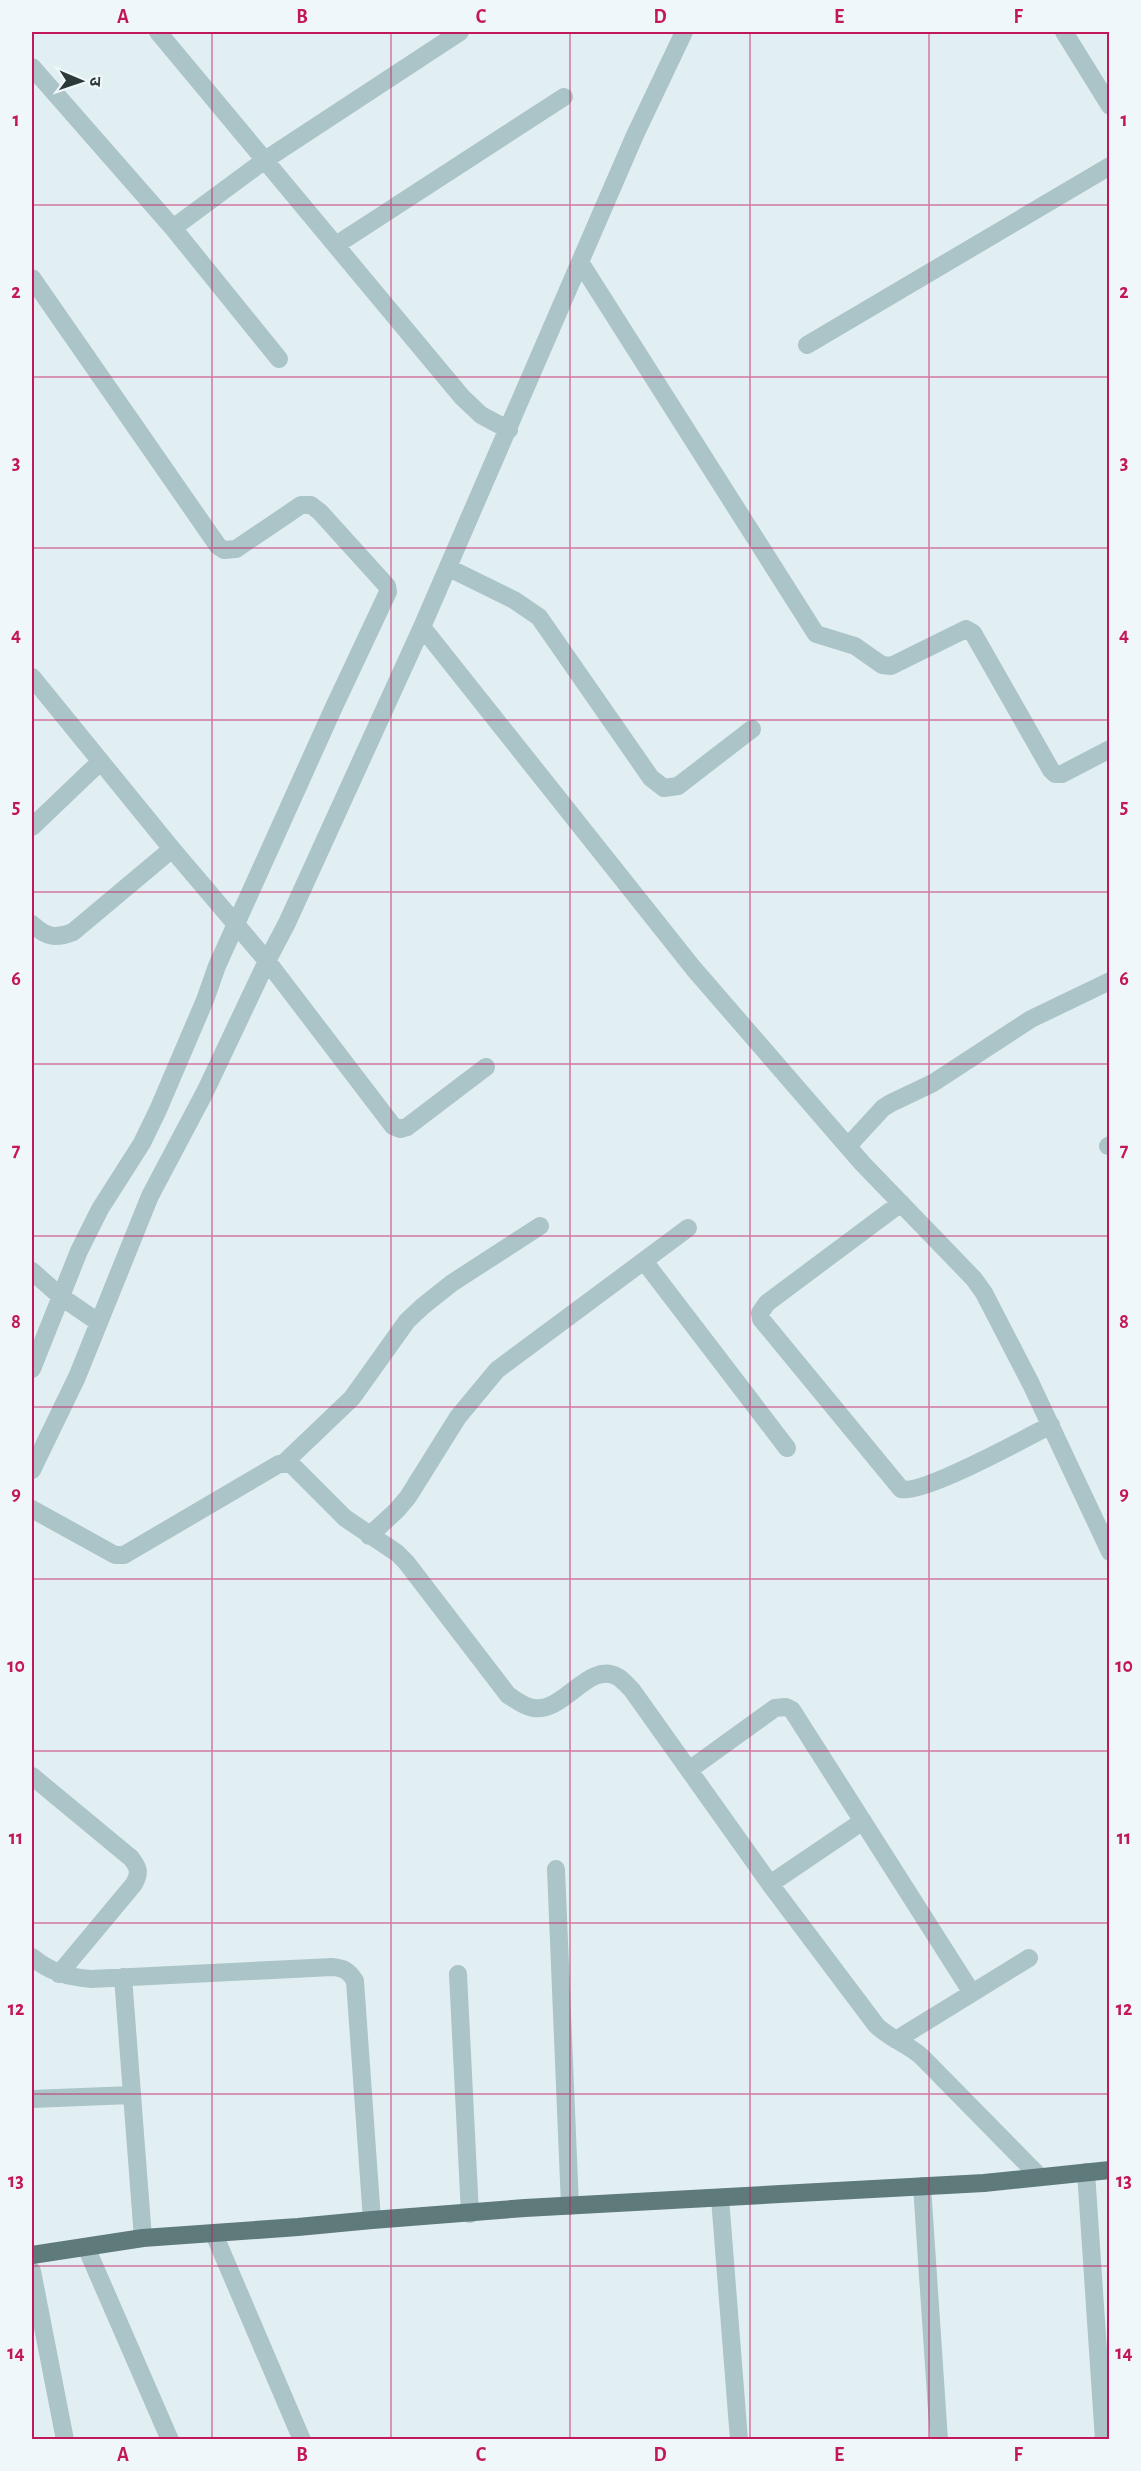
<svg xmlns="http://www.w3.org/2000/svg" width="1141" height="2471" font-family="'Alegreya Sans','Noto Sans Devanagari',sans-serif">
	<rect width="100%" height="100%" fill="#e2eff2"/>
	<g fill="none" stroke-linecap="round" stroke-linejoin="round">
		<!-- street -->
		<path stroke="#abc4c7" stroke-width="18" d="M158 32 462 397 481 415 509 430
			M1064 32 1110 106
			M32 67 173 228 279 359
			M173 228 265 160 460 32
			M336 245 564 97
			M580 262 816 634 855 646 882 665 891 666 966 629 973 633 1051 770 1055 774H1062L1110 749
			M32 278 218 546 224 550 236 549 301 505H311L320 512 387 586 388 592 333 709 217 966 205 1000 158 1110 142 1143 100 1209 79 1251 32 1369
			M807 345 1110 166
			M449 568 514 600 539 617 651 778 664 788 678 786 752 729
			M422 627 694 969 862 1163 974 1279 984 1293 1031 1384 1110 1552
			M32 677 172 849 267 961 393 1126 400 1129 407 1127 486 1067
			M32 827 100 762
			M32 924C46 937 55 939 73 932L172 849
			M848 1146 883 1108 891 1103 933 1083 1031 1019 1110 981
			M1108 1146 1110 1145
			M901 1203 767 1303 760 1313 761 1319 901 1489C922 1495 1026 1438 1051 1425
			M644 1261 787 1448
			M32 1271 60 1296 98 1322
			M285 1462 352 1398 407 1321 423 1306 452 1283 540 1226
			M32 1470 77 1377 150 1196 205 1092 267 961 287 923 422 627 635 135 684 32
			M32 1509 115 1555H124L279 1464H291L345 1518 397 1553 406 1562 508 1695C516 1700 523 1706 533 1708 565 1713 588 1660 618 1677 623 1680 628 1686 632 1690L770 1884 876 2025C890 2039 908 2044 922 2057L1040 2177
			M369 1536 397 1510 408 1497 458 1417 497 1370 688 1228
			M689 1770 775 1708 786 1707 792 1710 972 1993
			M32 1776 131 1858C139 1868 140 1873 134 1884L59 1974
			M556 1869 570 2206
			M770 1884 863 1821
			M32 1957C50 1972 67 1977 91 1979L332 1967C344 1968 349 1971 355 1981L372 2220
			M458 1974 470 2214
			M123 1977 143 2238
			M896 2040 1029 1958
			M32 2099 131 2095
			M1086 2172 1104 2440
			M922 2186 939 2440
			M720 2198 739 2440
			M214 2234 302 2440
			M86 2247 170 2440
			M32 2271 65 2440"/>
		<!-- primary -->
		<path stroke="#5e7a7a" stroke-width="18" d="M32 2255 143 2238 298 2227 372 2220 525 2208 984 2183 1110 2170"/>
	</g>
	<!-- grid -->
	<path fill="none" stroke="#c2185b" stroke-width="1.5" stroke-opacity="0.55" d="M212 32V2440M391 32V2440M570 32V2440M750 32V2440M929 32V2440M32 205H1110M32 377H1110M32 548H1110M32 720H1110M32 892H1110M32 1064H1110M32 1236H1110M32 1407H1110M32 1579H1110M32 1751H1110M32 1923H1110M32 2094H1110M32 2266H1110"/>
	<!-- border -->
	<rect width="1141" height="2471" fill="none" stroke="#eff7fa" stroke-width="66"/>
	<!-- north arrow -->
	<g transform="translate(81 81) rotate(92)" stroke="#eff7fa" stroke-width="4.5" paint-order="stroke">
	<path d="M0-4.5L10 22L0 15L-10 22Z" fill="#2c3939"/>
	<text y="-9" font-size="16" font-weight="bold" text-anchor="middle" fill="#2c3939">उ</text>
	</g>
	<rect x="33" y="33" width="1075" height="2405" fill="none" stroke="#c2185b" stroke-width="2"/>
	<g font-size="20" text-anchor="middle" font-weight="bold" fill="#c2185b">
		<text x="123" y="23">A</text>
		<text x="302" y="23">B</text>
		<text x="481" y="23">C</text>
		<text x="660" y="23">D</text>
		<text x="839" y="23">E</text>
		<text x="1018" y="23">F</text>
		<text x="16" y="126">1</text>
		<text x="1124" y="126">1</text>
		<text x="16" y="298">2</text>
		<text x="1124" y="298">2</text>
		<text x="16" y="469">3</text>
		<text x="1124" y="469">3</text>
		<text x="16" y="641">4</text>
		<text x="1124" y="641">4</text>
		<text x="16" y="813">5</text>
		<text x="1124" y="813">5</text>
		<text x="16" y="985">6</text>
		<text x="1124" y="985">6</text>
		<text x="16" y="1156">7</text>
		<text x="1124" y="1156">7</text>
		<text x="16" y="1328">8</text>
		<text x="1124" y="1328">8</text>
		<text x="16" y="1500">9</text>
		<text x="1124" y="1500">9</text>
		<text x="16" y="1672">10</text>
		<text x="1124" y="1672">10</text>
		<text x="16" y="1844">11</text>
		<text x="1124" y="1844">11</text>
		<text x="16" y="2015">12</text>
		<text x="1124" y="2015">12</text>
		<text x="16" y="2187">13</text>
		<text x="1124" y="2187">13</text>
		<text x="16" y="2359">14</text>
		<text x="1124" y="2359">14</text>
		<text x="123" y="2461">A</text>
		<text x="302" y="2461">B</text>
		<text x="481" y="2461">C</text>
		<text x="660" y="2461">D</text>
		<text x="839" y="2461">E</text>
		<text x="1018" y="2461">F</text>
	</g>
</svg>
